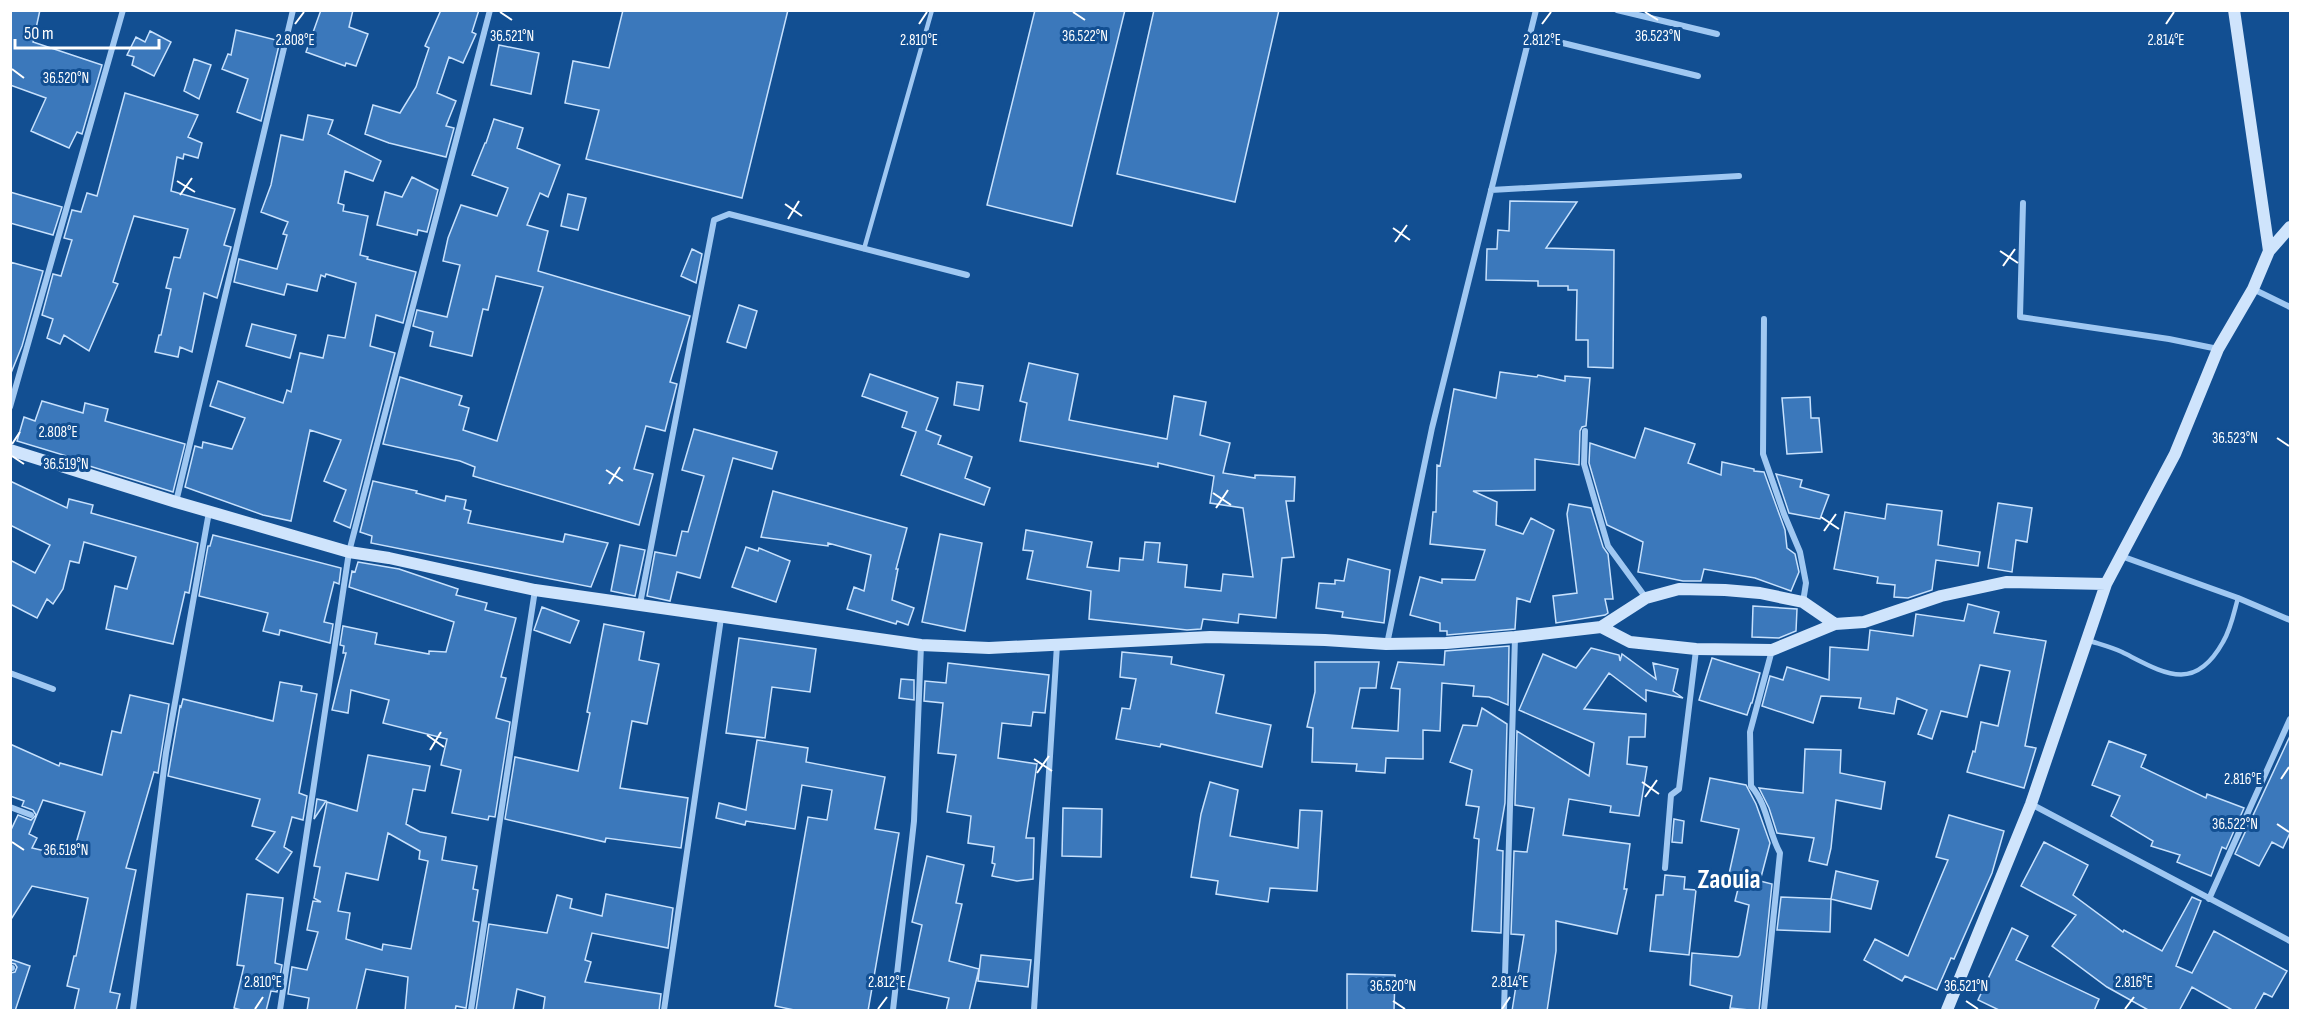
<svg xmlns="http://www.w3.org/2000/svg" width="2301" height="1021" font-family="'Sofia Sans Condensed',sans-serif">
	<rect width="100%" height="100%" fill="#124f92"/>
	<!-- building -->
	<path fill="#3b78bb" stroke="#c7e1fd" stroke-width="1.5" fill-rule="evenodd" d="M10 10H40L33 42 102 65 82 134 77 132 69 148 31 131 46 98 10 85Z
		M321 10H353L349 27 368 34 356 66 346 63 345 66 306 52Z
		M441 10H479L472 32 476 34 463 63 449 57 437 93 456 101 446 126 454 128 446 157 389 143 365 134 373 105 400 113 416 87 429 48 425 46Z
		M623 10H788L742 198 586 159 599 110 565 103 573 61 609 68Z
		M1035 10H1125L1072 226 987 205Z
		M1154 10H1279L1235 202 1117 174Z
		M236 30 280 41 261 121 237 112 248 79 222 69 228 54 231 55Z
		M150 31 171 42 154 76 132 65 134 57 127 55 136 37 145 42Z
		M499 45 539 53 531 94 491 85Z
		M194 59 211 65 199 99 184 91Z
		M125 93 198 115 188 137 202 143 198 158 184 154 183 159 177 157 171 191 235 209 224 245 231 247 217 298 204 293 192 352 180 347 178 357 155 352 159 335H161L171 289 166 288 174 257 180 258 188 229 134 216 113 282 118 284 89 351 64 335 60 344 47 338 53 319 42 315 53 274 61 276 71 243 72 240 64 238 72 210 81 212 87 193 97 196Z
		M308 115 333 120 328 134 381 161 373 181 345 171 338 203 344 205 343 211 368 216 360 255 368 257 367 259 416 272 403 323 376 315 370 346 395 353 350 528 334 521 346 490 324 481 341 440 310 430 291 521 263 515 185 487 195 446 202 448 203 442 232 449 245 418 210 406 218 381 283 403 287 390 291 392 300 353 323 358 328 335 345 338 356 283 326 274 325 277 321 275 317 291 287 284 284 295 234 282 239 259 277 269 287 235 283 234 288 222 261 212 271 185 281 135 303 140Z
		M494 119 523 128 517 148 560 165 548 197 540 193 527 225 548 231 538 271 690 316 670 382 677 384 665 431 646 426 634 469 653 474 639 525 473 476 475 467 460 461 383 444 400 377 462 396 459 405 469 408 463 430 497 441 543 287 496 276 488 310 483 309 472 356 430 346 433 332 413 326 417 310 447 317 460 265 443 261 448 238 461 205 497 216 508 188 472 175 485 143H486Z
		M412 177 438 190 427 232 418 230 417 235 377 225 385 192 402 197Z
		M10 192 62 207 53 235 10 223Z
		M568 194 586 198 578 230 561 226Z
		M1510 201 1577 202 1546 248 1614 250 1613 368 1588 367V340H1576L1577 290H1568V286H1538V281L1486 280 1487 249H1497L1498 230 1509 231Z
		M692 249 702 254 696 283 681 276Z
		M10 262 43 271 22 346 11 373Z
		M739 305 757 311 746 348 727 342Z
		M252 324 296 335 290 358 246 346Z
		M1029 363 1078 374 1069 420 1167 439 1174 396 1206 402 1200 435 1230 443 1223 473 1255 478V475L1295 477 1294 501H1286L1294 557 1282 558 1276 618 1239 614 1238 623 1203 619 1201 629 1187 630 1089 619 1091 591 1027 579 1033 551 1023 550 1026 530 1092 542 1087 567 1119 571 1120 558 1143 560 1145 542 1160 543 1158 562 1187 565 1185 587 1221 591 1223 574 1253 577 1243 508 1210 503 1214 476 1158 463V467L1020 441 1027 403 1020 401Z
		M1500 372 1537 377 1538 375 1565 381V376L1590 378 1586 426 1582 427 1580 431 1579 465 1535 459V490L1473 491 1497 502 1496 525 1523 534 1531 518 1554 530 1530 602 1517 598 1515 629 1447 635V631H1440V623L1410 615 1420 577 1442 583V579L1475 580 1485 550 1430 544 1433 512H1436L1437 465 1440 466 1454 389 1496 398Z
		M870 374 938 398 926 430 941 436 938 444 972 457 965 478 990 488 984 505 901 475 916 432 902 427 907 412 862 396Z
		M957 382 983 386 979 410 954 405Z
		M1810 397 1811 418H1819L1822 452 1787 454 1782 398Z
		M42 401 83 413 85 403 108 409 105 421 185 444 173 492 70 460V457L17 441 24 417 35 421Z
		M1645 428 1695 444 1688 463 1721 475 1722 462 1754 469V471L1764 472 1785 530 1787 548 1795 554 1799 572 1791 591 1755 578 1704 569 1701 581H1683L1638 572 1643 542 1607 525 1589 463 1590 443 1635 458Z
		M694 429 777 452 772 469 733 458 700 578 677 572 670 601 647 596 655 552 676 556 682 531 688 532 704 476 682 470Z
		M1776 474 1802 480 1800 487 1829 495 1820 519 1789 513Z
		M10 481 67 508 69 499 93 505 91 513 198 543 189 593 185 592 173 644 106 629 115 586 127 589 136 557 84 542 79 563 70 561 63 589 53 604 47 599 37 618 10 604V560L35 573 50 545 10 525Z
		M373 481 417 491 416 493 445 501 446 496 466 500 464 509 471 511 468 523 563 542 565 534 608 543 591 587 371 543 372 536 360 532Z
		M773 491 907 528 896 569H898L892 600 914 608 908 625 897 621 896 624 847 609 854 587 864 591 871 555 828 543V546L761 537Z
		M1998 503 2032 508 2027 542 2016 540 2012 572 1988 568Z
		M1569 504 1591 508 1603 547 1608 554 1613 599H1605L1608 613 1605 615 1556 623 1553 596 1577 593 1567 514Z
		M1887 504 1942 511 1938 545 1980 552 1978 566 1936 560 1932 590 1908 598 1894 597 1895 585 1877 583 1878 577 1834 569 1845 512 1885 519Z
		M940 534 982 543 965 631 922 622Z
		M213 535 341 568 339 584 334 582 324 622 333 624 330 643 280 630 279 635 263 631 268 613 199 596 208 546H210Z
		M620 545 645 550 635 596 611 591Z
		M746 547 758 551 759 548 790 561 776 602 732 587Z
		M1348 559 1390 570 1384 623 1342 617 1343 612 1316 608 1319 583 1335 584V580L1344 581Z
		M358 562 399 569 458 589 456 595 487 603 485 610 516 618 501 677 506 678 496 718 510 722 495 817 489 816 488 820 452 813 461 770 441 765 447 739 383 723 389 700 351 690 348 713 332 710 346 653H343L344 646 340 645 343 626 377 633 375 644 429 654V651L446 652 454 622 349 587 352 571 355 572Z
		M1968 604 1999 612 1994 633 2046 641 2025 746 2036 748 2024 788 1967 772 1973 751 1975 752 1981 722 1998 726 2010 671 1980 665 1967 717 1941 711 1932 739 1918 734 1927 710 1897 698 1894 714 1859 708 1861 698 1821 696 1813 723 1762 706 1770 676 1783 680 1787 667 1829 680 1830 647 1868 650 1870 630 1913 636 1916 614 1964 621Z
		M1753 606 1797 609 1796 631 1779 638 1752 637Z
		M542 607 579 621 570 643 534 630Z
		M604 624 644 632 639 660 659 664 647 724 632 721 620 788 688 798 681 848 606 838 605 842 505 819 515 757 578 771 590 713 587 712Z
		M739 638 816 649 810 692 772 687 765 738 726 733Z
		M1509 646 1508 705 1489 697 1473 696 1474 686 1442 683 1440 731 1423 730V759L1386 758 1385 773 1356 771 1357 764 1312 762 1313 728 1307 727 1315 692V662H1379L1376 688H1360L1352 728 1398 731 1400 689 1391 688 1398 662 1444 665 1445 651Z
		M1591 648 1619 655 1620 661 1622 654 1656 679 1653 663 1678 669 1673 691 1683 698 1646 690V701L1609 673 1584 709 1646 714 1645 737H1629L1627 764 1647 767 1639 816 1610 812 1611 806 1569 799 1563 835 1630 844 1624 889H1627L1617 934 1556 921V951L1547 1011H1512L1524 935 1511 934 1514 851 1527 852 1534 808 1515 805 1517 731 1589 776 1594 743 1519 710 1543 654 1576 668Z
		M1122 652 1172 657 1171 664 1224 675 1216 713 1271 725 1262 767 1161 744 1160 747 1116 739 1122 708 1130 709 1136 679 1120 677Z
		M1712 658 1760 673 1752 703H1751L1747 715 1699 700Z
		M948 663 1049 675 1045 713 1033 712 1031 726 1002 723 998 758 1037 764 1026 838H1034L1033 879 1017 881 992 876 995 864 992 863 994 847 968 843 971 816 947 812 956 755 938 753 943 703 924 701 925 681 946 683Z
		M901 679 914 680V700L899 698Z
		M280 682 302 686 301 691 317 694 299 793 307 796 303 820 292 817 284 847 292 852 278 873 256 859 275 832 252 826 260 799 168 776 180 706 181 707 183 699 273 721Z
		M130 695 169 704 158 773 154 772 126 868 136 870 110 992 120 994 116 1011H74L79 989 67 986 74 956H76L88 898 32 886 10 921V832L18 815 31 820 36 815 33 810 22 806 24 801 10 796V744L59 766 60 763 102 775 112 731 121 733ZM43 800 85 812 72 857 32 848 37 838 29 834Z
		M1482 708 1507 724 1505 803 1497 850 1503 851 1501 933 1472 931 1479 839 1474 838 1479 807 1466 805 1472 770 1450 762 1463 725 1477 726Z
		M2290 736V833L2283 848 2272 842 2259 866 2235 854Z
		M757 740 808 748 806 762 885 777 875 829 899 833 868 1011H799L775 1006 808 817 827 820 832 790 802 785 795 829 746 821 745 825 716 818 719 803 746 810Z
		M2109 741 2146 755 2141 767 2206 798 2207 794 2244 808 2226 849 2222 847 2211 876 2177 862 2180 855 2151 846 2153 841 2111 816 2120 796 2092 785Z
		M1805 749 1841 750 1840 773 1885 782 1881 809 1836 800 1831 848 1827 865 1809 861 1814 838 1777 833 1769 808 1759 788 1803 793Z
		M368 755 430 766 425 791 413 789 406 824 420 832 446 837 442 860 477 866 473 889 478 890 473 921 479 922 466 1008 456 1006 455 1011H405L408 977 366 969 356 1011H307L309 998 288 994 292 967 307 970 318 932 307 930 313 901 321 902 314 898 320 867 314 866 327 802 357 811ZM388 833 420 851 419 859 428 861 411 949 383 944 382 950 346 939 350 913 338 911 346 873 378 880Z
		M1710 778 1746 785 1756 804 1770 843 1760 881 1772 884 1759 1011 1730 1008 1732 996 1690 985 1692 953 1738 957 1740 955 1749 905 1735 901 1741 877 1729 874 1739 829 1701 821Z
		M1210 782 1238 790 1230 836 1298 848 1300 810 1322 811 1317 891 1270 888 1268 902 1216 894 1218 881 1191 877 1201 814Z
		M317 799 326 801 314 819Z
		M1063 808 1102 809 1101 857 1062 856Z
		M1949 815 2004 831 1992 873 1954 959 1951 958 1937 990 1905 976 1902 981 1864 960 1875 939 1908 956 1948 860 1936 857Z
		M1674 819 1684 821 1682 843 1672 842Z
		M2044 842 2088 865 2073 895 2123 932 2124 930 2162 951 2192 897 2201 901 2176 966 2192 973 2214 931 2287 971 2272 997 2264 993 2254 1011H2234L2192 987 2179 1011H2150L2107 987 2052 946 2076 915 2021 886Z
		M927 856 964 865 956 903 962 904 949 961 979 969 969 1011H946L949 998 908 989 922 925 912 922Z
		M1836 871 1878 881 1871 909 1831 899 1830 932 1777 930 1781 897 1831 899Z
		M1665 875 1685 877 1684 889 1696 890 1689 955 1650 951 1656 895H1663Z
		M247 894 283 898 275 963 282 965 277 992 271 991 266 1011H245L234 1008 244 966 237 965Z
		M606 894 673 908 668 948 592 933 585 960 591 962 585 982 661 994 659 1011H543L545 997 517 989 513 1011 476 1010 489 924 547 933 557 895 572 899 570 908 602 916Z
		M2012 928 2028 936 2016 960 2099 999 2094 1011H2001L1978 1000Z
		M981 955 1031 960 1028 987 978 981Z
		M10 959 30 966 15 1011H10V973L15 972 17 967 15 964 10 963Z
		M1347 974 1395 975 1394 1011H1347Z"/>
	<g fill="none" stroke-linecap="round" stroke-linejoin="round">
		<!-- lane -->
		<path stroke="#a0c8f2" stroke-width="4.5" d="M864 249 932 10
			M2087 640C2099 644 2111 647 2122 652 2164 673 2194 694 2223 642 2231 629 2234 612 2238 598"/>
		<!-- street -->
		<path stroke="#a0c8f2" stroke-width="6" d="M1617 10 1717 34
			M1530 35 1698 76
			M1491 190 1739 176
			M2023 203 2020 317 2169 339 2218 349
			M2253 289 2290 307
			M1764 319 1763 454 1784 514 1800 552 1806 583 1803 602
			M10 407 123 10
			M1585 431 1584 464 1608 546 1646 598
			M176 502 293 10
			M2121 556 2238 598 2290 620
			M640 604 714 220 729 214 967 275
			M1387 644 1432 428 1536 10
			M10 673 53 689
			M2031 804 2290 941
			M10 807 31 815
			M1665 868 1671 795 1679 789 1696 650
			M2209 899 2290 719
			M10 968H12
			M133 1010 166 753 209 512
			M280 1010 349 552 490 10
			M471 1010 535 590
			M664 1010 721 618
			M893 1010 914 821 921 645
			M1034 1010 1057 645
			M1504 1010 1515 637
			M1764 1010 1780 853C1768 832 1768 805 1751 786L1750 732 1772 650"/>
		<!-- secondary -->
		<path stroke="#cfe4fc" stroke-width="12" d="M2234 10 2269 251
			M10 450 176 502 349 552 389 558 535 590 921 645 989 648 1210 637 1325 640 1386 644 1446 643 1515 637 1601 627 1646 598 1679 589 1725 590 1760 593 1803 602 1835 624
			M1601 627 1630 642 1696 649 1772 650 1835 624 1864 622 1941 596 2006 582 2106 584
			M1947 1010 2031 804 2106 584 2175 454 2218 349 2253 289 2269 251 2290 227"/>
	</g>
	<!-- ticks -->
	<path fill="none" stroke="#fff" stroke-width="2" d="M500 12 512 20M1073 12 1085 20M1645 12 1658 20M295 24 304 12M919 24 927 12M1542 24 1551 12M2166 24 2174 12M12 69 24 78M177 181 195 192M180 195 192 178M785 204 802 216M788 219 799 201M1393 228 1410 240M1395 242 1407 225M2000 251 2018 263M2003 266 2015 249M2277 438 2289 446M12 444 20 432M12 456 24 464M606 470 623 481M609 484 620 467M1213 493 1231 505M1216 508 1228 490M1821 517 1839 529M1824 531 1836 514M427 735 444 747M430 750 441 732M1034 759 1052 771M1037 773 1049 756M2281 779 2289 767M1642 782 1659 794M1645 797 1657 780M2277 824 2289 832M12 842 24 850M1393 1001 1405 1009M1966 1001 1978 1009M255 1009 263 997M878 1009 887 997M1502 1009 1510 997M2125 1009 2134 997"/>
	<g text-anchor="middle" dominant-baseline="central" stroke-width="6" stroke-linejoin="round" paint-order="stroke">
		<!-- district labels -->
		<g font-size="27" font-weight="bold" fill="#fff" stroke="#124f92">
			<text x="1729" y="880">Zaouia</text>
		</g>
	</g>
	<g font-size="15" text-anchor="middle" fill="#fff" stroke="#124f92" stroke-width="6" stroke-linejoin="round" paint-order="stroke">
		<text x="512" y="41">36.521°N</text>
		<text x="1085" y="41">36.522°N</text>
		<text x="1658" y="41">36.523°N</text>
		<text x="919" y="45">2.810°E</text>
		<text x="1542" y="45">2.812°E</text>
		<text x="2166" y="45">2.814°E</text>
		<text x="295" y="45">2.808°E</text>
		<text x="66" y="83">36.520°N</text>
		<text x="58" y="437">2.808°E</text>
		<text x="2235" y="443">36.523°N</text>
		<text x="66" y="469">36.519°N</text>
		<text x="2243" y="784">2.816°E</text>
		<text x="2235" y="829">36.522°N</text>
		<text x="66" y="855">36.518°N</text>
		<text x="263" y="987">2.810°E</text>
		<text x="887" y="987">2.812°E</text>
		<text x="1510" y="987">2.814°E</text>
		<text x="2134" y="987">2.816°E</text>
		<text x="1393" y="991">36.520°N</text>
		<text x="1966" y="991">36.521°N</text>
	</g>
	<!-- border -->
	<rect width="2301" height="1021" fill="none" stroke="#ffffff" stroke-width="24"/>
	<!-- scale -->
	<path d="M15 39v9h144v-9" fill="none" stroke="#ffffff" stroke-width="3"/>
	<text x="24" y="39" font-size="18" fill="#ffffff" stroke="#124f92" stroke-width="4.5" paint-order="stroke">50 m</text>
</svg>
